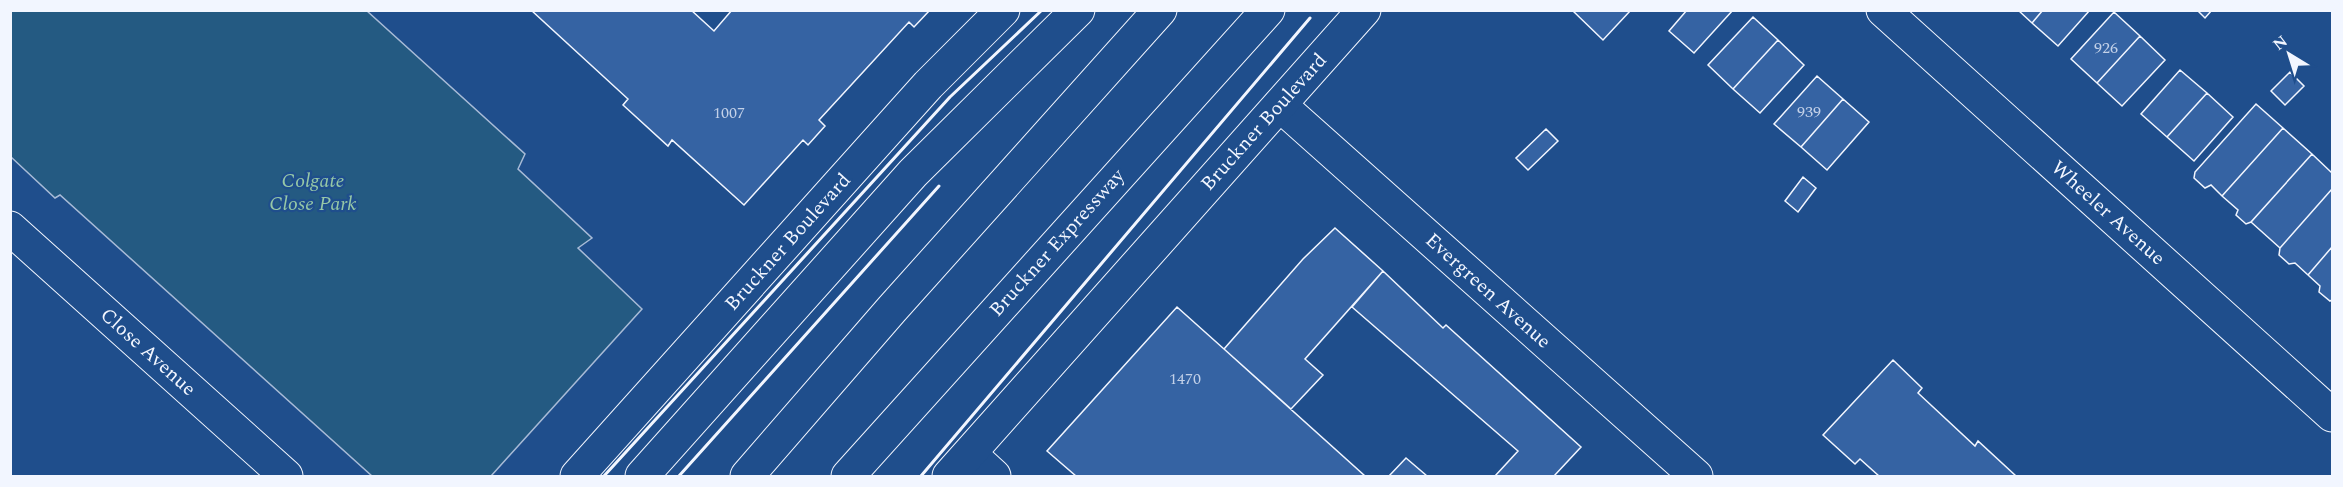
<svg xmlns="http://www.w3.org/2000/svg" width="2343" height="487" font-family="Spectral,serif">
	<rect width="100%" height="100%" fill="#1f4e8c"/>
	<!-- green -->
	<path fill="#245a82" stroke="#a8bbd7" stroke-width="1.5" d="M10 11H367L525 154 518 169 592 238 578 248 642 309 491 476H372L60 195 55 198 11 157Z"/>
	<!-- building -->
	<path fill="#3563a3" stroke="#f2f6ff" stroke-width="1.5" d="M531 10H691L714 31 732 10H930L914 27 909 22 819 120 825 126 808 145 803 140 744 205 672 140 668 146 623 105 628 99Z
		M1572 10H1631L1603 40Z
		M1687 10H1733L1694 53 1669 31Z
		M2018 10H2043L2032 23Z
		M2043 10H2090L2058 46 2032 23Z
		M2197 10H2212L2205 18Z
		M2114 12 2140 36 2097 83 2071 59Z
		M1753 17 1778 40 1733 89 1708 65Z
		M2140 36 2165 60 2122 106 2097 83Z
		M1778 40 1804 65 1760 113 1733 89Z
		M2180 70 2207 93 2167 137 2141 114Z
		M2290 72 2304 86 2285 105 2271 91Z
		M1817 76 1843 99 1801 147 1774 124Z
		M2207 93 2233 117 2194 161 2167 137Z
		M1843 99 1869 122 1827 170 1801 147Z
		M2256 104 2283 128 2222 196 2211 185 2205 188 2194 178 2195 172Z
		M2283 128 2312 154 2251 222 2246 224 2236 215 2238 210 2222 196Z
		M1546 129 1558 141 1528 170 1516 158Z
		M2312 154 2332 173V189L2280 248 2251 222Z
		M1803 177 1816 188 1798 212 1785 201Z
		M2332 189V247L2308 275 2295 263 2289 264 2279 255 2280 248Z
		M1335 228 1383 271 1305 359 1323 375 1291 409 1224 349 1303 259Z
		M2332 247V300L2330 301 2319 292 2320 286 2308 275Z
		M1383 271 1443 328 1446 325 1581 447 1554 476H1495L1518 451 1352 307Z
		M1177 307 1224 349 1365 476H1076L1047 451Z
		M1893 360 1922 388 1918 393 1975 446 1978 441 2016 476H1879L1860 459 1855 464 1823 435Z
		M1406 458 1427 476H1389Z"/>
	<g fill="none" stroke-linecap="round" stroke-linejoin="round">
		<!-- street casing -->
		<g stroke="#f2f6ff" stroke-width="35">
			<path id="street" d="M1883 10 2332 415
				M1280 105 1696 476
				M10 228 286 476
				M970 454 994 476"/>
		</g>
		<!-- secondary casing -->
		<g stroke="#f2f6ff" stroke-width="35">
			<path id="secondary" d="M577 476 928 85 1003 10
				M949 476 1364 10"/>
		</g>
		<!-- highway casing -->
		<g stroke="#f2f6ff" stroke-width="35">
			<path id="highway" d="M642 476 913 173 1078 10
				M747 476 892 309 1160 10
				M848 476 1268 10"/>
		</g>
		<!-- street -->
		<use href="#street" stroke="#1f4e8c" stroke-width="33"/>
		<!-- secondary -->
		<use href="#secondary" stroke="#1f4e8c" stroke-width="33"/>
		<!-- highway -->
		<use href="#highway" stroke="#1f4e8c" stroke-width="33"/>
		<!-- wall -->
		<path stroke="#f2f6ff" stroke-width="3" d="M604 476 950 97 1042 10
			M679 476 939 186
			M921 476 1310 18"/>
	</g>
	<g text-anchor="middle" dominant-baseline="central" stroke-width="4.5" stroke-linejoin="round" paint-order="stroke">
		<!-- number labels -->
		<g font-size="16" fill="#c3d1e8">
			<text x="2106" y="48">926</text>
			<text x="1809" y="112">939</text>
			<text x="729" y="113">1007</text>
			<text x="1185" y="379">1470</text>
		</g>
		<!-- street labels -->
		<g font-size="20" fill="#f2f6ff" stroke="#1f4e8c">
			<text transform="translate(1264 122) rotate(-48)">Bruckner Boulevard</text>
			<text transform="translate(2108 213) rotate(42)">Wheeler Avenue</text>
			<text transform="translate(788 242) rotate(-48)">Bruckner Boulevard</text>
			<text transform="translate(1057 243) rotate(-48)">Bruckner Expressway</text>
			<text transform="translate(1488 291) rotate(42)">Evergreen Avenue</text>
			<text transform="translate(148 352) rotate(42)">Close Avenue</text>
		</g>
		<!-- park labels -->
		<g font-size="20" font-style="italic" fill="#97c8a6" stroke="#1f4e8c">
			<text x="313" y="181">Colgate<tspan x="313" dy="23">Close Park</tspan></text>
		</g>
	</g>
	<!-- border -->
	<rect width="2343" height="487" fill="none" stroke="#f2f6ff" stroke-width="24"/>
	<!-- north arrow -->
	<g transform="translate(2289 54) rotate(322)" stroke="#1f4e8c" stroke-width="4.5" paint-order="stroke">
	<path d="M0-4.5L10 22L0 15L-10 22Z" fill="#f2f6ff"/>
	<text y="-9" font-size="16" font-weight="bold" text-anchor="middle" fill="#f2f6ff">N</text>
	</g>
</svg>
